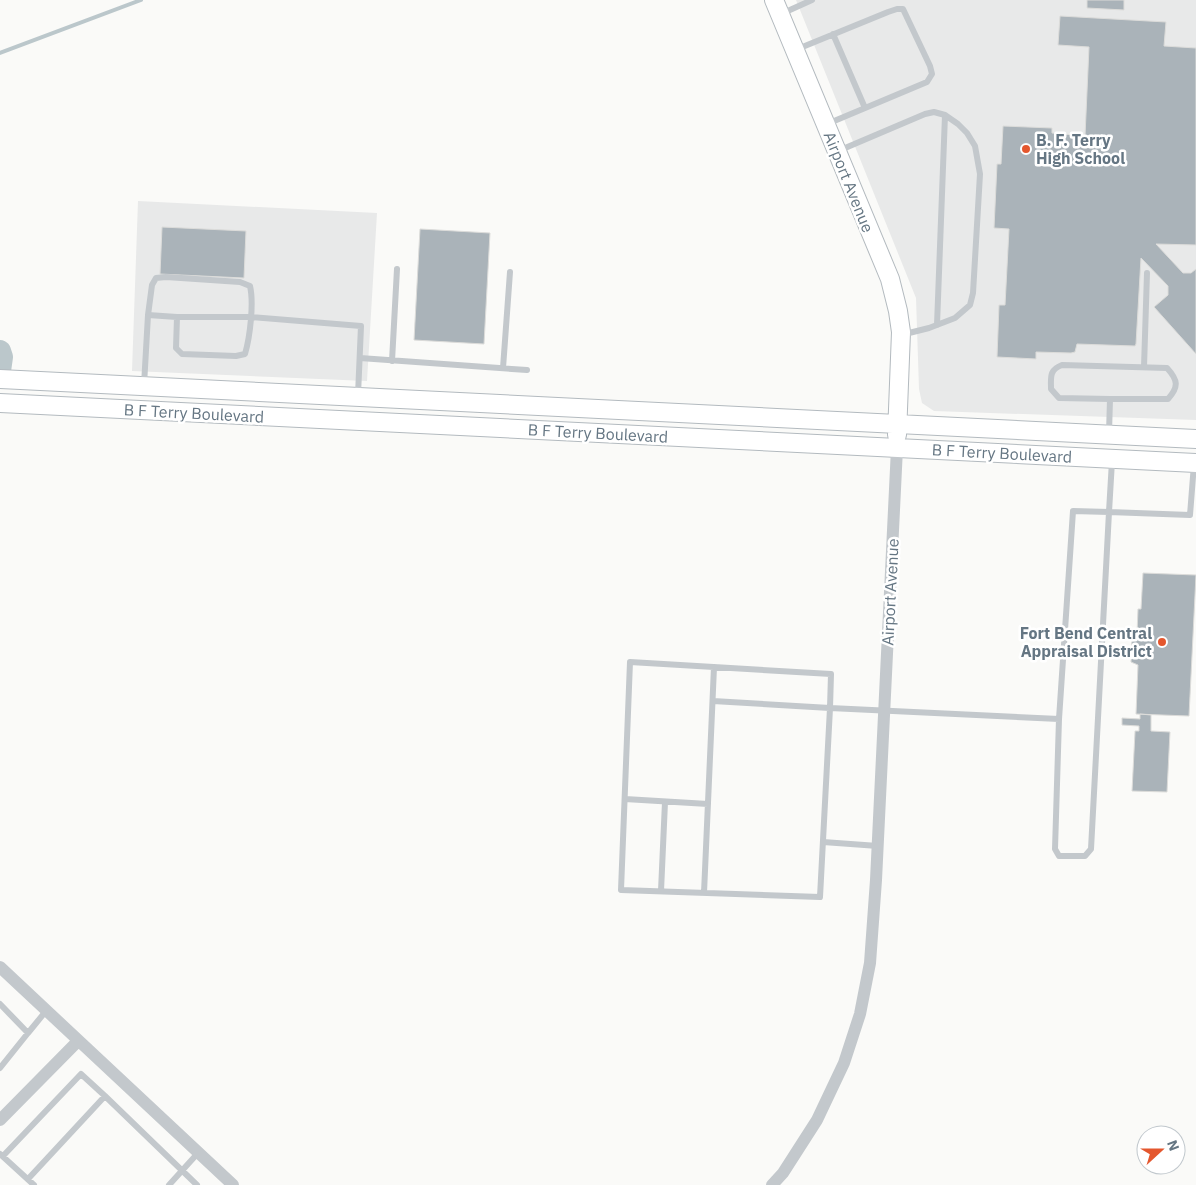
<svg xmlns="http://www.w3.org/2000/svg" width="1196" height="1185" font-family="'IBM Plex Sans',sans-serif">
	<rect width="100%" height="100%" fill="#fafaf8"/>
	<!-- built -->
	<path fill="#e8e9e9" d="M796 0H1196V420L934 411 922 403 919 389 916 298Z
		M138 201 377 213 367 381 132 371Z"/>
	<g fill="none" stroke-linecap="round" stroke-linejoin="round">
		<!-- stream -->
		<path stroke="#bbc7cb" stroke-width="4" d="M0 53 141 0"/>
		<!-- river -->
		<path stroke="#bbc7cb" stroke-width="22" d="M0 351 2 357 0 371"/>
	</g>
	<!-- building -->
	<path fill="#aab3b9" stroke="#dcdcda" d="M1087 0H1124V10L1087 8Z
		M1060 16 1166 22 1164 46 1196 48V245L1156 244 1183 273H1191L1196 269V354L1154 307 1168 295V286L1141 258 1136 344 1135 346 1077 344 1075 352 1071 353 1036 352V359L997 357 999 305H1005L1009 229 994 228 997 164H1001L1003 126 1052 128V133L1085 136 1089 47 1058 45Z
		M162 227 246 231 244 278 160 274Z
		M420 229 490 233 484 344 414 340Z
		M1143 573 1196 575 1189 716 1136 714 1138 665 1131 662 1132 634H1137L1138 609H1141Z
		M1140 714 1151 715V731L1170 732 1167 792 1132 791 1135 732V731H1139V726L1122 725V718L1140 719Z"/>
	<g fill="none" stroke-linecap="round" stroke-linejoin="round">
		<!-- secondary casing -->
		<g stroke="#b3babf" stroke-width="20">
			<path id="secondary" d="M774 0 890 279 898 311 901 332 897 435
				M0 379 1196 439
				M0 403 1196 463"/>
		</g>
		<!-- lane -->
		<path stroke="#c3c8cc" stroke-width="6" d="M781 14 812 0
			M833 34 865 108
			M795 50 888 12 897 9H903L930 66 932 74 927 82 827 124
			M838 151 925 114 934 112 945 115 958 124 967 133 975 146 980 174 973 293 970 305 955 318 929 328 909 333 901 332
			M177 317H250L361 326 358 395
			M937 325 945 115
			M360 358 527 370
			M392 361 397 269
			M1144 367 1147 273
			M503 368 510 272
			M144 385 148 315 152 285 156 278 166 277 240 282 250 286C254 303 250 337 245 354L236 356 182 354 176 348 177 317 148 315
			M1109 433 1110 399H1168C1179 387 1178 380 1167 368L1062 365C1049 370 1051 377 1051 389L1059 398 1110 399
			M1112 461 1109 512 1190 515 1194 464
			M1073 511 1109 512 1091 849 1085 856H1059L1055 849 1059 719Z
			M713 701 830 708 831 674 630 662 621 890 820 897 830 708 1059 719
			M625 799 708 804
			M823 842 878 846
			M661 891 665 802
			M704 893 714 667
			M0 1004 28 1033 0 1068
			M28 1033 46 1011
			M105 1096 197 1185
			M0 1154 34 1185
			M3 1156 81 1074 105 1096 28 1179
			M169 1185 198 1153"/>
		<!-- street -->
		<path stroke="#c3c8cc" stroke-width="12" d="M0 967 233 1185
			M0 1120 78 1041
			M772 1185 783 1173 817 1120 844 1063 860 1014 870 963 876 880 897 448"/>
		<!-- secondary -->
		<use href="#secondary" stroke="#fff" stroke-width="18"/>
	</g>
	<!-- markers -->
	<g fill="#e4572e" stroke="#fff" stroke-width="2">
		<circle cx="1026" cy="149" r="5"/>
		<circle cx="1162" cy="642" r="5"/>
	</g>
	<g text-anchor="middle" dominant-baseline="central" stroke-width="5" stroke-linejoin="round" paint-order="stroke">
		<!-- poi labels -->
		<g font-size="16" font-weight="bold" fill="#657683" stroke="#fff" text-anchor="start">
			<text x="1036" y="140">B. F. Terry<tspan x="1036" dy="18">High School</tspan></text>
			<text x="1152" y="633" text-anchor="end">Fort Bend Central<tspan x="1152" dy="18">Appraisal District</tspan></text>
		</g>
		<!-- street labels -->
		<g font-size="16" fill="#657683" stroke="#fff">
			<text transform="translate(849 182) rotate(68)">Airport Avenue</text>
			<text transform="translate(194 413) rotate(3)">B F Terry Boulevard</text>
			<text transform="translate(598 433) rotate(3)">B F Terry Boulevard</text>
			<text transform="translate(1002 453) rotate(3)">B F Terry Boulevard</text>
			<text transform="translate(890 592) rotate(-87)">Airport Avenue</text>
		</g>
	</g>
	<!-- north arrow -->
	<g transform="translate(1161 1150) rotate(69)"><circle r="24" fill="#ffffff" stroke="#c1c8cd"/>
	<path d="M0-4L9 19L0 12L-9 19Z" fill="#e4572e"/>
	<text y="-8" font-size="14" font-weight="bold" text-anchor="middle" fill="#657683">N</text>
	</g>
</svg>
